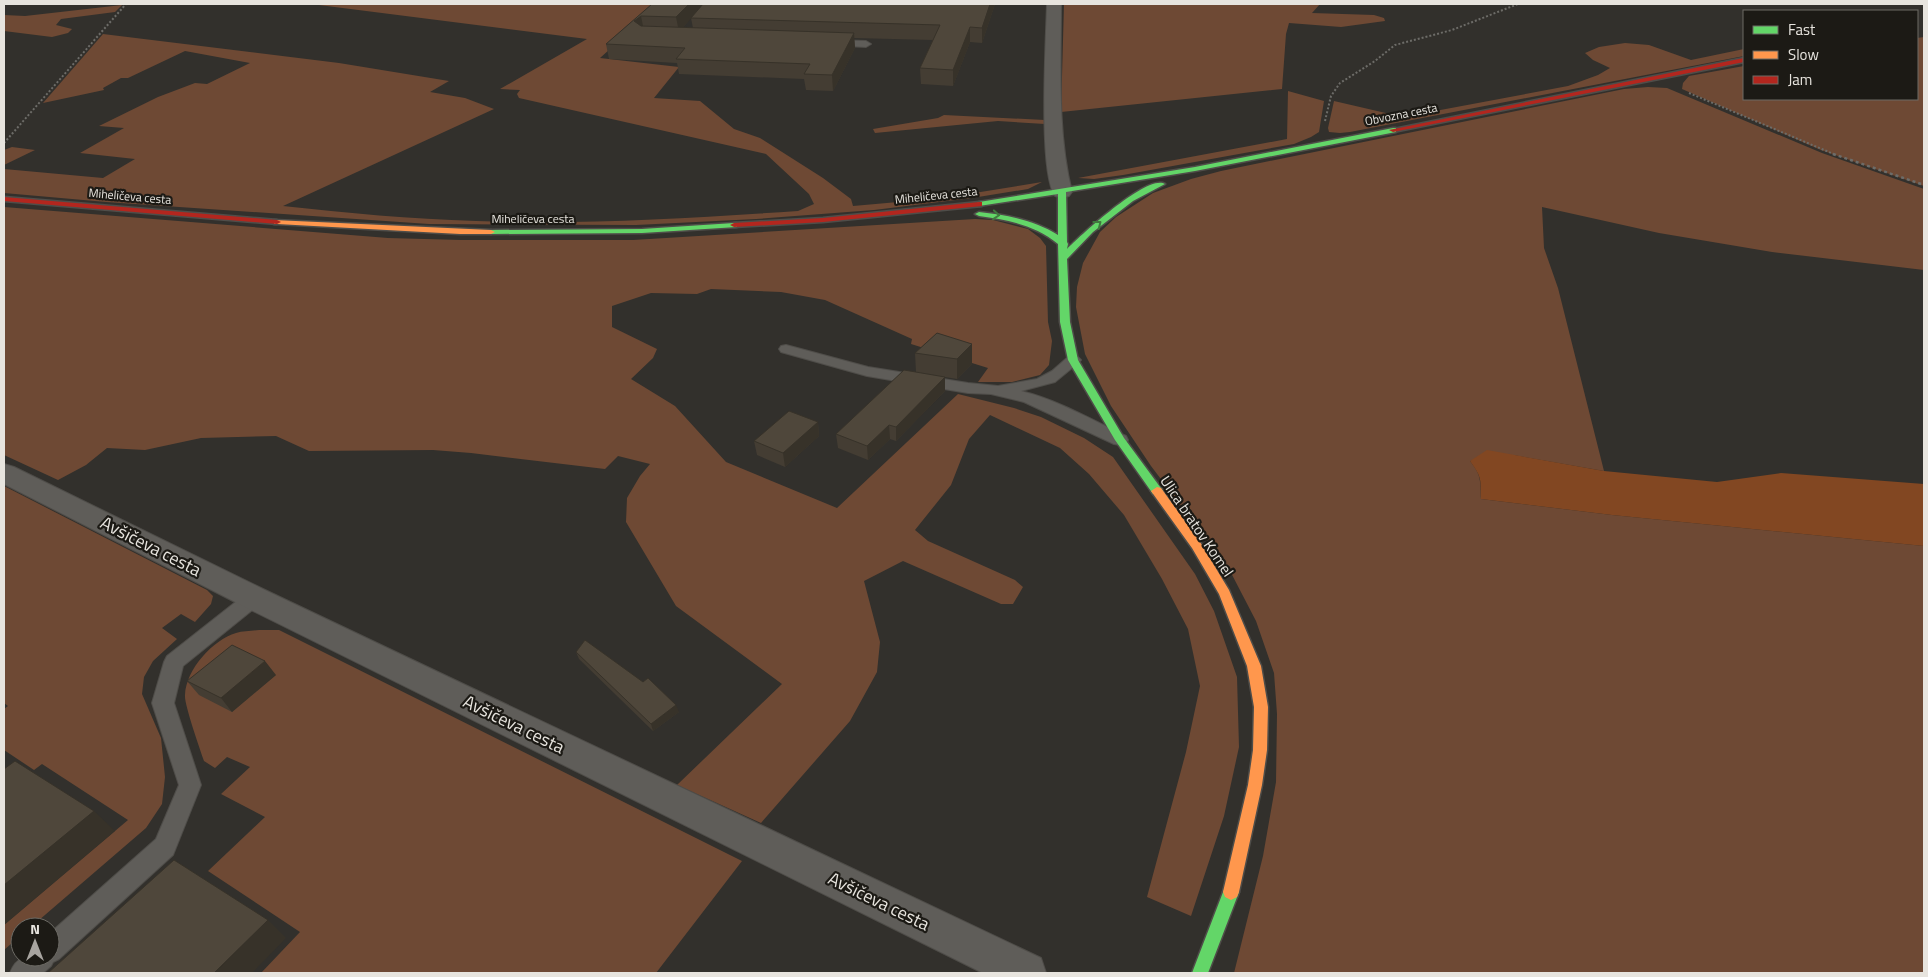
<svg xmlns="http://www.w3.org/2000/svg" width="1928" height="977" font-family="'Titillium Web',sans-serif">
	<rect width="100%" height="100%" fill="#32302c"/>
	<!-- green -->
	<path fill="#6e4934" d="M311 4H660L600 58 679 67 654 98 700 101 734 129 760 138 823 178 851 199 853 206 943 198 1042 182 1028 189 972 198 874 210 756 219 636 225 429 224 106 202 4 193V169L103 178 135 159 80 153 124 128 99 126 158 97 195 83 207 84 250 63 185 51 128 78H121L103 88 104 90 43 103 103 34 339 63 449 81 430 92 465 98 494 109 283 206C347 213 411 219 476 221 583 225 691 218 798 211L814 204 809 194 766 154 519 98 517 94 520 90 500 89 587 39Z
		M1064 4H1320L1312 13 1374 15 1384 18 1385 21 1341 27 1289 23 1286 34 1282 89 1061 112Z
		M122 5 115 12 61 19 56 25 72 29 68 33 52 37 4 31V15L25 16Z
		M1924 37V186L1821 150 1682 89 1683 83 1689 76 1744 66V99H1917V38Z
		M1625 43 1649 45 1691 60 1744 49V56L1350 132 1340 133 1329 132 1328 128 1334 101 1403 117 1568 86 1598 75 1610 68 1593 60 1585 53 1599 47Z
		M1648 87 1667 88 1822 153 1924 189V270L1772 252 1659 233 1542 207 1544 248 1558 288 1604 471 1513 455 1470 461C1482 476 1480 481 1481 499L1612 515 1924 546V973H1234L1263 856 1276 782 1277 714 1274 673 1256 621 1229 569 1151 466 1111 406 1085 354 1076 307 1077 287 1083 263 1100 232 1116 217 1153 193 1191 179 1221 171 1624 89Z
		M1288 91 1324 101 1319 132 1311 137 1294 144 1123 175 1094 179 1078 178 1287 139Z
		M944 115 1045 120V124L998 121 875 133 873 129 938 118Z
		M12 147 35 150 4 165V150Z
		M4 207 388 238 461 240H633L975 219 993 220 1028 229 1040 238 1046 246 1048 322 1052 341 1049 365 1040 375 1012 382H978L988 368 911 344 912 339 825 300 781 292 711 289 697 294 651 293 612 306V327L657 349 653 358 631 379 675 406 726 462 837 508 958 394 1014 408 1041 417 1084 438 1113 457 1195 574 1214 611 1237 677 1239 747 1224 816 1191 916 1147 897 1186 752 1200 686 1188 629 1162 579 1124 515 1089 474 1060 448 990 415 969 439 951 485 915 530 928 541 1015 580 1023 587 1013 604H1001L903 561 864 581 880 642 877 672 850 721 761 823 677 785 782 684 676 606 626 522 627 498 640 476 650 464 618 456 605 469 471 453 433 450 309 451 276 436 201 438 145 450 107 448 86 465 58 480 4 455Z
		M4 486 207 590 213 596 211 604 195 622 181 614 162 628 177 639 153 661 144 677 142 694 161 738 165 777 162 804 146 828 31 927H20V936L4 950V925L128 820 42 764 34 770 4 750V709L8 706 4 703Z
		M259 630H279L742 861 656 973H261L300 932 208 871 265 817 221 794 250 767 227 757 215 768 204 761C200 749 184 704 185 695 186 669 213 640 236 633 243 631 252 631 259 630Z"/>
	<!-- forest -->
	<path fill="#824722" d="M1487 450 1604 471 1717 482 1781 473 1924 484V546L1612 515 1481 499C1480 479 1483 479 1470 461Z"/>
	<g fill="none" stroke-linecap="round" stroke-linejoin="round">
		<!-- lane casing -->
		<g stroke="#4f4d49" stroke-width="2">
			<path id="lane" d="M831 40 866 41 871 44 866 47 828 45 826 43Z
				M786 345 868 367 968 383 998 386 1037 379 1052 371 1068 357H1078L1081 360 1078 363 1055 382 1021 391C1058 400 1092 420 1126 436L1128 440 1126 444 1120 445 1114 444 1024 402 991 394 968 393 867 376 781 352 779 349 781 346Z
				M254 591 261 593 264 598 261 603 183 666 174 703 201 785 173 855 59 959 53 962 51 966 43 973H10C18 952 31 957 50 957V933L156 839 179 785 152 703 164 662 167 656 247 593Z"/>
		</g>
		<!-- street casing -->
		<g stroke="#4f4d49" stroke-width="2">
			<path id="street" d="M1047 4H1061C1061 66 1057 132 1072 192L1069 196 1062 198 1055 196C1038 172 1046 40 1047 4Z
				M4 464 14 467 265 590 1041 958 1046 973H983L243 606 4 484Z"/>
		</g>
		<!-- fast casing -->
		<g stroke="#4f4d49" stroke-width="3">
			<path id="fast" d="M1393 128H1396V132L1195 171 1066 192 1067 242 1068 244 1067 249C1080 236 1148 173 1165 184L1133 201 1093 232 1067 259 1070 322 1078 360 1124 438 1163 491 1161 494H1153L1115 440 1068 360 1060 322 1058 244C1035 225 1008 220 979 216L975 214 979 212C1007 215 1034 220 1058 235V194L979 206 975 204 979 202 1195 167Z
				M734 223H737V227L642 233 491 234 487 232 491 230 642 229Z
				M1231 884 1237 887 1239 892 1208 973H1192L1225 887Z"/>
		</g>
		<!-- slow casing -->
		<g stroke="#4f4d49" stroke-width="3">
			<path id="slow" d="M274 220 491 230 495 232 491 234H460L277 224H274Z
				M1157 487 1161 488 1200 542 1229 590 1261 666 1268 707 1267 750 1262 785 1239 892 1237 897 1231 900 1225 897 1223 892 1248 785 1253 750 1254 707 1247 666 1219 594 1192 548 1151 491Z"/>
		</g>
		<!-- jam casing -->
		<g stroke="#4f4d49" stroke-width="3">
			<path id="jam" d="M1744 58V62L1393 132 1389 130Z
				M4 197 277 220 281 222 277 224 4 201Z
				M979 202H982V206L823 222 734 227 730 225 734 223 823 218Z"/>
		</g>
		<!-- path-far1 -->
		<path stroke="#6d6c68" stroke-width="2" stroke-dasharray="2 2" stroke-linecap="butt" d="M1689 93 1836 155
			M1325 121 1331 96 1340 83 1375 61 1395 45 1452 30 1518 4
			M4 143 126 4"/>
		<!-- path -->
		<path stroke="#6d6c68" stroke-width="2.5" stroke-dasharray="3 3" stroke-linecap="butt" d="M1833 154 1924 185"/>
		<!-- lane -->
		<use href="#lane" fill="#5f5d59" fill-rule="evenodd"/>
		<!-- street -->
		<use href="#street" fill="#5f5d59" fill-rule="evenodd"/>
		<!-- fast -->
		<use href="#fast" fill="#63d668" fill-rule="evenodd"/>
		<!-- slow -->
		<use href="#slow" fill="#ff974d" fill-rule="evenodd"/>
		<!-- jam -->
		<use href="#jam" fill="#b3261e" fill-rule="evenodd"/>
	</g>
	<!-- wall -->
	<path fill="#443d33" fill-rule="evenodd" d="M652 4H995L982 43 970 42 953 86 921 84 920 68 933 40 854 38 855 48 833 91 806 90 804 79 679 74 677 63 609 59 606 44ZM691 18 693 28 683 27 685 25Z
		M937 333 972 364 957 379 945 377V391L896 441 890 439 868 460 838 448 836 434 916 372 915 353Z
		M818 422 819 436 785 467 757 455 754 441Z
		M576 652 679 712 653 731 579 659Z
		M276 675 232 712 199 695 187 681Z"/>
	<!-- shaded-wall -->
	<path fill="#373229" d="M689 4H704L679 32 676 17Z
		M990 4H995L982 43V28Z
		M641 16 644 31 634 21Z
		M970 27V42L953 86V70Z
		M854 33 855 48 833 91 832 75Z
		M972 344V364L957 379V359Z
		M945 377V391L896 441V427Z
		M818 422 819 436 785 467 783 453Z
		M889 425 890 439 868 460 867 446Z
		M265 661 276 675 232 712 221 698Z
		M676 705 679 712 653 731 651 724Z
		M94 811 115 831 4 925V885Z
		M268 920 286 938 252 973H214Z"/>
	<!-- building -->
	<path fill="#4f473b" stroke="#373229" d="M652 4H689L676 17 641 16 634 21 641 26 854 33 832 75 804 74 810 64 676 59 685 48 606 44Z
		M703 4H990L982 28 970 27 953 70 920 68 940 25 691 18Z
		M937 333 972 344 957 359 915 353Z
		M904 370 945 377 896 427 889 425 867 446 836 434Z
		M789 411 818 422 783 453 754 441Z
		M585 640 643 682 648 678 676 705 651 724 576 652Z
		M232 645 265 661 221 698 187 681Z
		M15 761 94 811 4 885V769Z
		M174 860 268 920 214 973H48Z"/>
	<!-- one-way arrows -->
	<defs><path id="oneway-chevron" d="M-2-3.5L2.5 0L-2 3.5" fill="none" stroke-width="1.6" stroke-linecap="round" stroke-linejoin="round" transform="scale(1.25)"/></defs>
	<g stroke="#40783e">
		<use href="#oneway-chevron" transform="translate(996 215) rotate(5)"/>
		<use href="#oneway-chevron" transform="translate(1098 224) rotate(-38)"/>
	</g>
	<g text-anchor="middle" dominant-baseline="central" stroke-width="4.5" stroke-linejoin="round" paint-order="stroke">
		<!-- far-street labels -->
		<g font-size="12" fill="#e7e4de" stroke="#1c1a15">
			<text transform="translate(1401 114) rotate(-11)">Obvozna cesta</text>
			<text transform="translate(936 195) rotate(-6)">Miheličeva cesta</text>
			<text transform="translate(130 196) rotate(5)">Miheličeva cesta</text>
			<text x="533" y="218">Miheličeva cesta</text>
		</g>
		<!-- street labels -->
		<g font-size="15" fill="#e7e4de" stroke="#1c1a15">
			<text transform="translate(1197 526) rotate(56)">Ulica bratov Komel</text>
		</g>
		<!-- near-street labels -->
		<g font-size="18" fill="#e7e4de" stroke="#1c1a15">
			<text transform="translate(151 546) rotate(27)">Avšičeva cesta</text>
			<text transform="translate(514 724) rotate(26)">Avšičeva cesta</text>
			<text transform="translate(879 901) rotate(26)">Avšičeva cesta</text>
		</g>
	</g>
	<!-- border -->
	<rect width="1928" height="977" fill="none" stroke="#e7e4de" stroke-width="10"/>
	<!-- legend -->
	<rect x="1743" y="10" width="175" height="90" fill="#1c1a15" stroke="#6d6b65"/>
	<rect x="1753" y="26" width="25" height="8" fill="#63d668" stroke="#6d6b65"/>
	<text x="1788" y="35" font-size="15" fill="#e7e4de">Fast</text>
	<rect x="1753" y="51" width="25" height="8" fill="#ff974d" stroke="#6d6b65"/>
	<text x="1788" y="60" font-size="15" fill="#e7e4de">Slow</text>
	<rect x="1753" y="76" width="25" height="8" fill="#b3261e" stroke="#6d6b65"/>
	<text x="1788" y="85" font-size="15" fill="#e7e4de">Jam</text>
	<!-- north arrow -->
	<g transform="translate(35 942)"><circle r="24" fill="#1c1a15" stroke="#6d6b65"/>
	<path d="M0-4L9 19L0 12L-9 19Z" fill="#a8a5a0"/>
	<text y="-8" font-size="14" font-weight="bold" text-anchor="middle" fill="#e7e4de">N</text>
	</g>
</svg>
